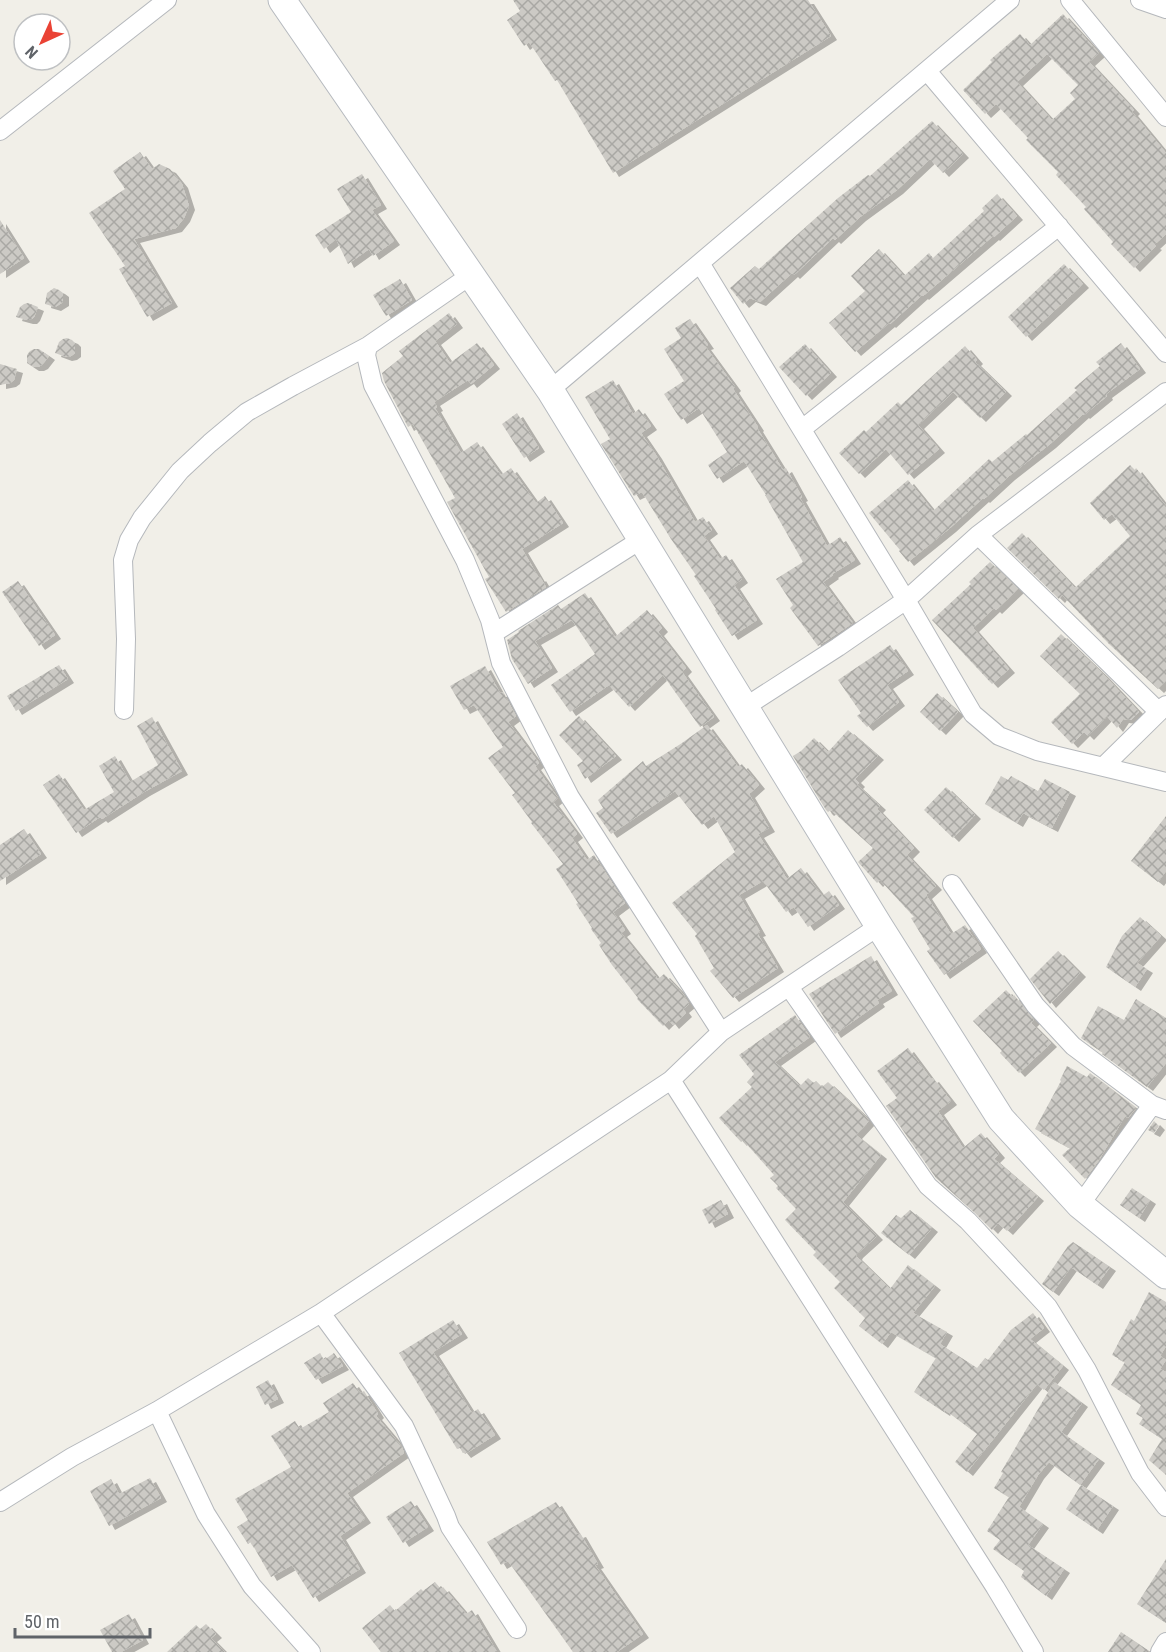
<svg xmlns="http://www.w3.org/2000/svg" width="1166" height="1652" font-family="'Roboto Condensed',sans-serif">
	<defs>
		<pattern id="building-cross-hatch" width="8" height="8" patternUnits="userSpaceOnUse" patternTransform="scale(1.5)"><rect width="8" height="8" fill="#cccac5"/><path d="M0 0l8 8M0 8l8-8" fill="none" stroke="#a9a8a4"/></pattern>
		<filter id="shadow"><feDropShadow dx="6" dy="4" stdDeviation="0" flood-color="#0004"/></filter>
	</defs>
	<rect width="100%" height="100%" fill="#f1efe8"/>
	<!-- building -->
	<path fill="url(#building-cross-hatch)" fill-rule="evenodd" filter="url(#shadow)" d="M513 0H808L831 36 613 173 557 80 555 81 529 42 524 46 507 20 520 11Z
		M1063 14 1099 53 1089 62 1134 110 1132 112 1166 153V234L1154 245 1156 246 1134 268 1111 244 1113 242 1084 209 1086 207 1056 175 1058 172 1026 140 1028 138 996 104 985 114 963 90 992 62 990 60 1020 34 1030 45ZM1047 54 1078 85 1070 93 1075 99 1052 120 1017 82Z
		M932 121 963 154 943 173 930 159 897 190 860 217 835 240 833 238 794 275 792 273 760 302 750 298 743 304 730 288 755 266 759 269 838 198 868 175 870 176Z
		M140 152 152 169 159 164 170 169 182 184 189 206 184 218 176 228 134 239 172 303 147 317 119 269 125 266 89 213 125 189 113 171Z
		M362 174 381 205 372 210 394 241 373 256 369 249 348 264 336 239 324 249 315 235 351 212 337 189Z
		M997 194 1017 216 994 237 993 236 923 296 922 295 890 324 889 323 855 352 829 323 865 291 851 276 879 249 904 276 929 253 933 258 984 211 982 208Z
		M0 220 24 258 0 274Z
		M1064 264 1083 284 1026 337 1008 317Z
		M400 279 412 300 386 316 373 295Z
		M54 288 59 290 63 293V302L55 307 45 304 47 293Z
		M28 303 38 307 34 317 31 320H27L16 317 20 307 24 304Z
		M449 313 457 324 435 341 450 363 477 343 494 365 471 384 468 380 434 402 437 407 435 408 461 453 477 442 501 475 511 468 536 503 545 496 563 523 522 549 539 578 540 577 546 587 506 612 485 579 489 577 447 502 455 498 413 424 408 427 384 381 382 373 403 356 399 351Z
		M690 319 708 345 705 346 735 387 733 389 758 427 757 428 783 470 786 468 802 497 800 498 827 546 840 537 855 560 832 574 833 575 823 582 853 623 818 646 790 608 793 605 776 579 803 562 765 495H766L744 461 717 479 708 465 727 452 699 408 681 420 664 394 684 381 664 349 681 338 675 328Z
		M67 338 72 340 75 343V353L71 356 66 357 55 353 59 342 63 339Z
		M1121 343 1140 369 1106 394 1107 396 1084 415 1083 414 1050 444 1009 476 984 499 983 498 950 528 908 562 899 551 900 550 869 513 908 480 933 511 989 459 992 462 1026 434 1027 435 1077 390 1074 388 1100 366 1096 362Z
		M805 344 831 373 806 396 779 367Z
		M965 346 977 360 975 362 1006 392 980 418 953 392 918 425 939 449 908 475 886 449 859 474 839 453 864 430 866 432 898 402 901 405Z
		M34 349H39L49 356 42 365 38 367H33L27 363V355L30 351Z
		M0 364 17 369 14 380 10 383 0 385Z
		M613 380 633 414 639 409 651 426 641 433 656 455 695 522 703 517 712 530 704 536 720 559 726 555 742 579 734 585 757 620 732 636 715 610 716 609 694 576 696 575 671 539 642 492 634 496 601 444 610 439 585 397Z
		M517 413 539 448 524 458 502 424Z
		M1130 465 1135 470 1136 468 1166 506V681L1158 689 1109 644 1062 595 1059 599 1007 548 1022 533 1075 588 1130 536 1112 514 1104 520 1090 503Z
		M990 562 1018 589 996 610 994 608 973 628 1009 669 992 684 932 620 971 584 969 582Z
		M18 581 55 635 39 646 2 592Z
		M585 593 615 637 647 610 662 628 658 632 686 668 682 672 714 717 700 727 663 675 629 707 609 685 570 712 551 685 595 654 572 620 535 641 552 668 528 684 512 659 507 640 519 632 518 631 558 605 561 609Z
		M1061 634 1103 674 1139 712 1131 720 1123 719 1117 728 1107 716 1088 736 1084 732 1072 744 1051 722 1080 694 1040 656Z
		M890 645 908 671 887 685 899 702 867 727 857 716 861 713 838 680Z
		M59 665 68 679 16 711 7 696Z
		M485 666 500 693 503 692 505 696 516 716 508 722 539 763 535 766 558 798 553 802 577 834 572 838 587 860 594 855 625 903 613 912 625 930 621 933 658 979 664 974 683 994 689 1004 683 1009 686 1013 673 1025 669 1020 663 1026 637 999 638 998 612 965 599 945 601 943 591 929 592 928 576 904 578 903 556 869 563 864 531 823 532 822 512 795 515 793 488 758 503 747 474 705 464 710 450 686Z
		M937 693 958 712 940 731 920 712Z
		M579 716 616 756 585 779 577 765 583 761 559 735Z
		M152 717 182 771 144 792 102 819 100 817 76 833 43 785 59 774 84 810 114 792 99 766 115 756 130 782 158 765 137 726Z
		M707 725 738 767 742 764 759 785 749 794 769 828 758 834 787 879 801 868 822 896 829 891 839 905 808 927 794 907 786 912 763 881 739 895 760 932 757 933 778 968 733 998 710 971 714 968 695 936 697 934 672 903 735 852 714 816 702 825 675 791 611 834 596 813 603 808 598 800 643 761 646 766 682 743Z
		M848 730 878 756 855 779 859 783 857 785 880 806 877 809 914 848 907 855 936 886 926 895 951 934 965 925 981 949 944 975 927 951 930 949 911 918 914 917 880 880 877 883 858 862 873 848 831 810 828 812 826 810 793 756 801 751 814 738 828 752Z
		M1001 776 1008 780 1011 776 1038 791 1045 779 1070 792 1052 828 1023 813 1017 823 985 804Z
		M946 787 975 815 953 838 924 810Z
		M1166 816V871L1158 882 1131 861Z
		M24 829 41 854 0 881V845Z
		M1140 917 1161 936 1137 963 1147 969 1135 987 1106 967 1122 936Z
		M1058 951 1080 973 1050 1004 1030 979Z
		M871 956 892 991 877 1000 879 1003 835 1034 809 994Z
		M1006 990 1013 997 1014 995 1034 1020 1031 1023 1051 1043 1019 1073 1000 1053 1002 1051 973 1021Z
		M1136 999 1166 1018V1063L1147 1087 1102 1054 1103 1053 1081 1038 1098 1006 1124 1020Z
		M795 1015 810 1037 775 1062 800 1086 808 1078 814 1083 816 1081 822 1087 828 1082 866 1117 869 1121 856 1135 881 1155 843 1202 877 1236 857 1254 856 1256 890 1289 908 1265 935 1286 913 1313 947 1332 940 1344 977 1368 985 1358 988 1360 1011 1330 1033 1313 1044 1328 1030 1339 1063 1366 1044 1390 1037 1384 967 1472 955 1462 977 1434 945 1410 944 1412 914 1392 936 1358 891 1332 882 1344 859 1326 865 1318 834 1288 840 1282 813 1255 816 1252 785 1220 796 1209 776 1188 778 1186 770 1178 774 1175 743 1140 741 1142 719 1118 752 1087 747 1082 754 1074 739 1055Z
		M908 1048 931 1079 933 1078 951 1101 938 1111 963 1148 981 1133 999 1154 994 1159 1038 1197 1007 1231 998 1223 992 1230 975 1213 936 1178 886 1106 897 1098 877 1071Z
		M1067 1066 1087 1077 1090 1073 1136 1108 1128 1118 1125 1116 1099 1160 1085 1179 1062 1155 1070 1148 1035 1129 1061 1081 1060 1080Z
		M1154 1121 1159 1126 1154 1133 1148 1130Z
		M1132 1188 1150 1200 1139 1218 1120 1205Z
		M721 1200 728 1214 709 1224 702 1210Z
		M910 1210 932 1228 909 1255 881 1233 896 1215 901 1218Z
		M1073 1242 1110 1267 1097 1285 1071 1267 1053 1292 1042 1284 1068 1246Z
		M1149 1292 1166 1302V1346L1160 1356 1166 1360 1160 1369 1166 1372V1475L1149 1460 1162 1439 1139 1424 1143 1418 1136 1414 1141 1405 1111 1385 1125 1362 1112 1355 1131 1319 1134 1321Z
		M453 1320 462 1334 433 1352 472 1413 478 1409 495 1435 465 1454 460 1448 457 1449 399 1353Z
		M320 1353 324 1360 334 1353 343 1366 316 1380 304 1363Z
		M268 1380 278 1399 265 1405 256 1387Z
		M1054 1382 1082 1403 1061 1432 1099 1459 1080 1485 1049 1462 1038 1475 1019 1507 1043 1524 1028 1545 1064 1569 1046 1596 1021 1577 1024 1571 993 1549 1000 1540 987 1531 1009 1497 994 1488 1003 1473 1001 1472Z
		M353 1383 360 1393 364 1391 378 1414 376 1416 402 1447 404 1453 347 1493 365 1519 340 1536 360 1569 313 1598 292 1565 271 1577 251 1542 248 1544 237 1527 248 1520 235 1499 291 1467 271 1436 295 1421 300 1429 329 1412 323 1403Z
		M150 1478 161 1498 109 1526 90 1491 111 1479 119 1494Z
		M1081 1485 1113 1506 1097 1530 1066 1509Z
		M411 1501 428 1527 403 1543 386 1517Z
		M556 1502 577 1534 580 1533 598 1564 595 1565 643 1634 617 1652H573L508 1561 501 1565 487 1542Z
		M1166 1559V1623L1137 1604Z
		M435 1582 441 1589 443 1587 466 1614 472 1610 497 1652H381L362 1628 390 1605 395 1611 421 1589 423 1591Z
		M129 1614 143 1640 121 1652H112L100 1630Z
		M206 1624 216 1634 211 1638 225 1652H167L196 1625 200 1629Z
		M1121 1632 1149 1651V1652H1108Z"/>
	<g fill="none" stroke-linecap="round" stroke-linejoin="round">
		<!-- street casing -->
		<g stroke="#b5b8bc" stroke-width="20">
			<path id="street" d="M1070 0 1166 117
				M1140 0 1166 9
				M927 71 1166 353
				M0 131 167 0
				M700 263 906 600 973 714 999 736 1037 751 1166 782
				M368 346 366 355 373 385 465 560 490 620 501 663 570 797 721 1032
				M550 390 1010 0
				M802 429 1059 226
				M978 535 1159 712
				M494 633 642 539
				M745 707 838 647 906 600 978 535 1166 392
				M124 710 126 639 123 560 129 540 142 518 180 471 210 443 247 412 293 386 368 346 471 275
				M1103 767 1166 705
				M952 884 1035 1005 1073 1046 1152 1105 1166 1110
				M789 987 928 1186 968 1221 1048 1307 1087 1370 1140 1473 1166 1507
				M671 1080 995 1587 1034 1652
				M1080 1205 1152 1105
				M321 1313 404 1426 446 1516 450 1527 517 1629
				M157 1411 206 1514 252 1586 311 1652
				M0 1502 72 1457 157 1411 321 1313 671 1080 721 1032 879 926
				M1160 1652 1166 1642"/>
		</g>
		<!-- secondary casing -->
		<g stroke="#b6babf" stroke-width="29">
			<path id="secondary" d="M282 0 550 390 879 926 1001 1119 1080 1205 1166 1275"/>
		</g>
		<!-- street -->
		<use href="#street" stroke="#fff" stroke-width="18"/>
		<!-- secondary -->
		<use href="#secondary" stroke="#fff" stroke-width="27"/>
	</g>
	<!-- north arrow -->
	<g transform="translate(42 42) rotate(225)"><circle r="28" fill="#ffffff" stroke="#bfc1c3" stroke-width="1.5"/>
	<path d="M0-4.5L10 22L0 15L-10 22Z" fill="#ea4335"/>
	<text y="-9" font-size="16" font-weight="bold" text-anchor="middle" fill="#5f6368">N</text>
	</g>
	<!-- scale -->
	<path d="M15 1628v9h135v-9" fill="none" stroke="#5f6368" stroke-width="3"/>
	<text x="24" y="1628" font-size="18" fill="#5f6368" stroke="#ffffff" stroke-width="4.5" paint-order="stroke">50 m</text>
</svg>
